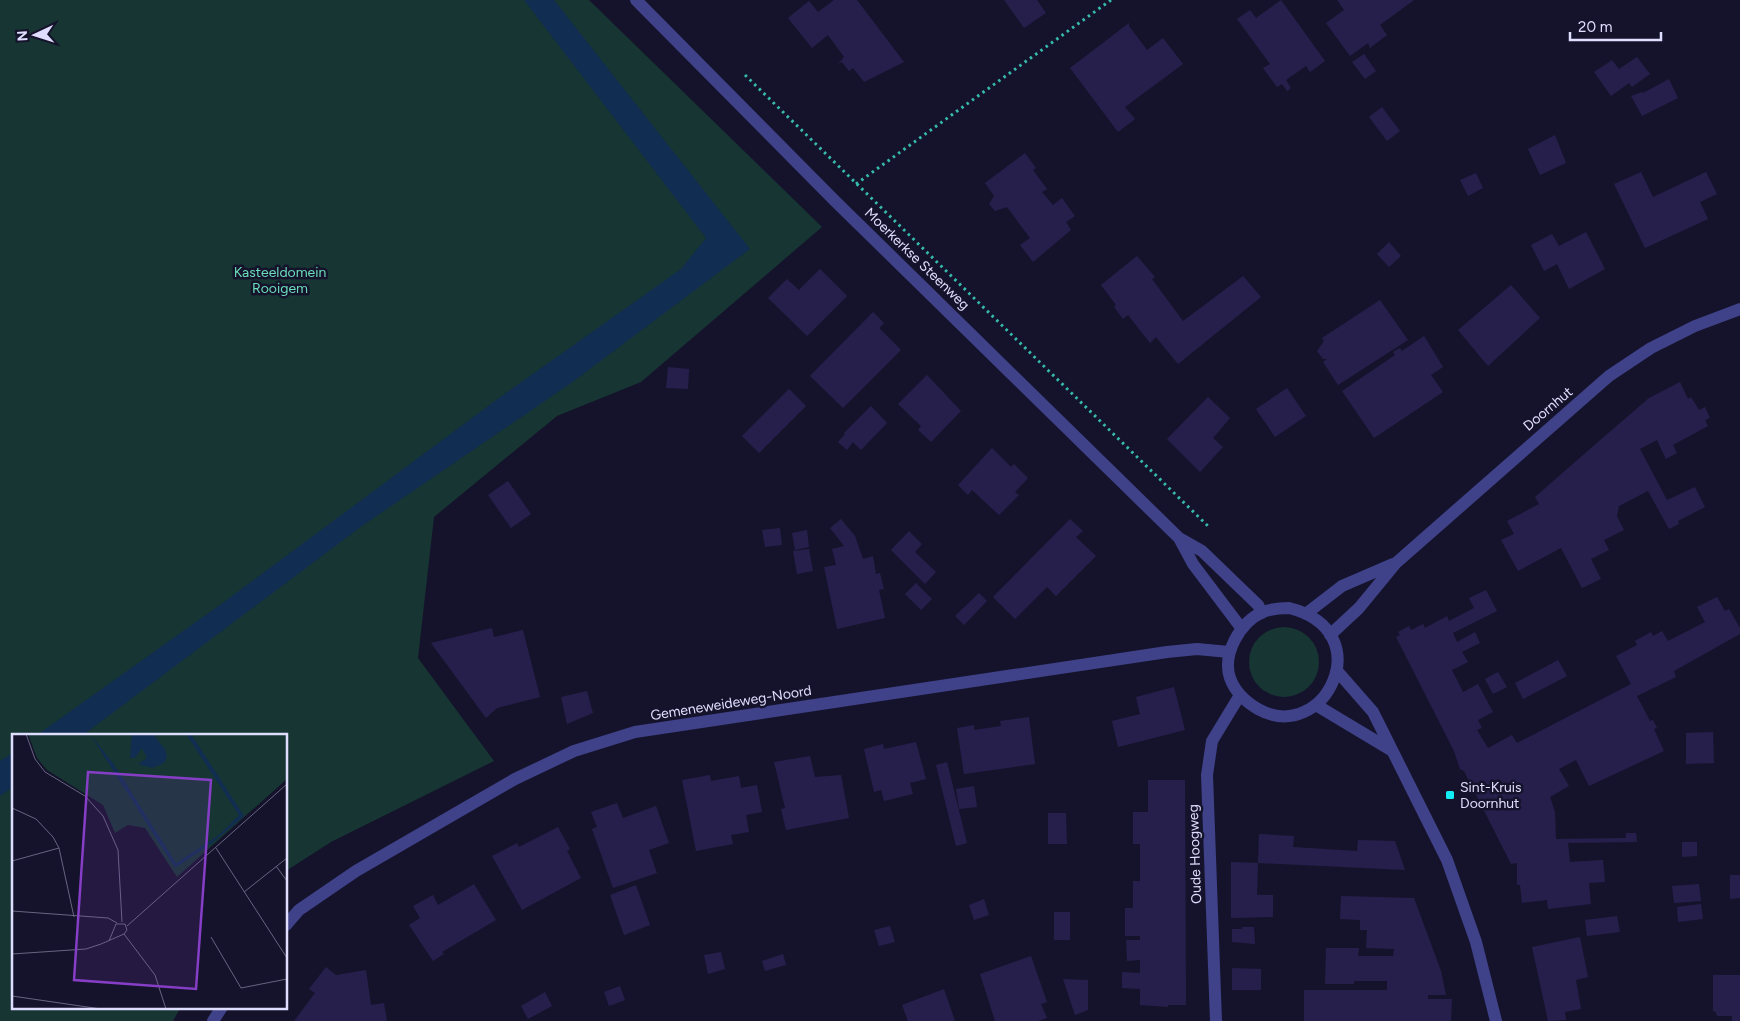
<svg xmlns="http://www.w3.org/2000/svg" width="1740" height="1021" font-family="Figtree,sans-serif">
	<rect width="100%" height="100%" fill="#15132c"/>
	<!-- green -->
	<path fill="#163533" d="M0 0H589L822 227 641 382 557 416 434 517 418 658 494 761 331 842 286 871V735H14V1007H181L173 1021H0Z
		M1249 662a35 35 0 1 1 70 0a35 35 0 1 1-70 0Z"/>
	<!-- water -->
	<path fill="#112d51" d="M524 0H554L750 249 574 381 362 526 83 735H37L224 602 499 398 681 269 706 238Z
		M14 752V786L0 796V761Z"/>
	<!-- building -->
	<path fill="#261f4c" d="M834 0H857L904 62 864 82 853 68 849 71 842 62 838 64 844 57 828 35 812 48 788 18 809 1 818 12Z
		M1004 0H1037L1046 13 1024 28Z
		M1281 0 1325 61 1310 72 1306 66 1286 80 1291 88 1287 91 1282 84 1277 87 1263 68 1270 64 1237 19 1250 10 1256 18Z
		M1337 0H1414L1380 25 1387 35 1370 48 1368 43 1350 56 1326 23 1344 10Z
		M1129 23V26L1147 50 1163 38 1183 64 1125 107 1135 119 1118 132 1070 68Z
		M1364 54 1376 71 1365 79 1352 62Z
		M1637 57 1650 74 1632 87 1629 83 1611 96 1594 72 1612 60 1619 69Z
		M1669 79 1678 98 1642 116 1631 96 1642 92 1643 93Z
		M1382 107 1400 131 1387 141 1369 117Z
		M1555 135 1566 163 1540 175 1528 149Z
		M1025 153 1036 168 1033 170 1047 189 1042 192 1053 205 1062 198 1075 216 1066 222 1071 230 1033 262 1020 245 1030 238 1007 207 995 211 989 204 994 196 985 183Z
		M1641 172 1653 197 1706 172 1717 194 1700 202 1708 219 1645 248 1614 184Z
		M1476 173 1483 188 1468 196 1460 180Z
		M1586 232 1605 269 1569 289 1557 264 1544 271 1531 245 1552 234 1559 246Z
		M1389 242 1401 256 1389 267 1377 254Z
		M1137 256 1155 277 1152 279 1183 321 1243 276 1261 297 1178 364 1156 337 1150 343 1128 315 1123 319 1114 307 1116 305 1101 285Z
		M820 269 847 296 807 336 768 298 787 279 799 290Z
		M1511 285 1540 318 1488 366 1458 330Z
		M1380 300 1408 340 1338 385 1323 362 1327 359H1323L1317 351 1324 341 1322 338Z
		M873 312 884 323 879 328 901 350 843 408 810 376Z
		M1424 336 1443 367 1431 375 1443 392 1374 438 1342 391 1395 355 1393 352 1400 348 1402 351Z
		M668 367 689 369 688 389 666 388Z
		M927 375 961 411 931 442 918 430 921 426 898 404Z
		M1680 382 1688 399 1691 397 1699 410 1705 407 1710 418 1705 420 1708 426 1673 445 1677 453 1666 459 1657 440 1640 449 1667 500 1695 487 1705 507 1678 521 1679 524 1669 529 1648 491 1619 506 1617 516 1624 530 1604 540 1609 550 1591 559 1601 579 1582 588 1561 548 1518 571 1501 540 1514 534 1507 521 1539 504 1535 497 1591 448 1649 398Z
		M1287 388 1306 416 1275 437 1256 409Z
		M789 389 806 406 759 453 742 436Z
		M1208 397 1230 418 1213 438 1223 447 1200 472 1167 439Z
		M871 406 887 423 861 450 853 442 847 450 838 442 845 434 844 433Z
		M992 448 1011 467 1014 464 1028 478 1015 492 1019 495 999 515 972 490 968 495 958 485Z
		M508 481 531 514 511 528 488 495Z
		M841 519 855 536 863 559 873 556 876 574 880 573 884 589 879 590 885 618 837 629 824 567 836 565 832 549 844 546 830 528Z
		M1070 519 1083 531 1076 537 1096 556 1056 596 1047 587 1015 619 993 597Z
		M780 528 782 545 765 547 762 530Z
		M807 530 809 547 795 550 792 533Z
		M909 531 922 544 915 552 936 572 925 584 891 550Z
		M809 549 813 571 797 574 793 551Z
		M916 583 932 599 921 610 905 594Z
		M1486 590 1497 611 1453 633 1457 642 1475 632 1480 643 1462 652 1468 662 1452 670 1463 692 1478 684 1493 712 1478 720 1482 728 1477 730 1488 748 1512 735 1517 743 1631 684 1616 656 1637 645 1635 641 1651 632 1653 636 1662 631 1668 641 1705 622 1697 607 1717 597 1725 611 1729 609 1740 628V634L1674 671 1676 677 1637 696 1650 721 1653 720 1657 728 1654 729 1664 751 1589 786 1576 760 1559 769 1569 786 1550 797 1555 812 1556 839 1626 838V833H1636L1637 842 1568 843 1570 862 1603 860 1605 882 1589 883 1591 904 1548 909 1547 900 1522 903 1520 885H1517V863L1511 864 1464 771 1460 769 1454 751 1396 637 1400 635 1398 632 1409 626 1411 630 1423 624 1425 628 1447 616 1449 621 1474 608 1469 598Z
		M979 593 987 601 964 625 955 616Z
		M492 628 494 637 523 630 540 697 497 708 486 718 431 643Z
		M1558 660 1567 676 1523 699 1515 683Z
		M1498 672 1507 687 1493 694 1485 679Z
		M1174 687 1185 730 1118 747 1112 721 1140 714 1136 697Z
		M587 691 593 713 567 724 561 697Z
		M1029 717 1035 764 964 774 957 728 974 725V730L1001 726 1000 721Z
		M1713 732 1714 763 1686 764V733Z
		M916 742 926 779 910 783 913 794 884 801 881 790 874 792 864 749 883 744 884 749Z
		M810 756 815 777 841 775 849 818 786 830 781 809 785 808 774 762Z
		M947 762 967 843 956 846 936 765Z
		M710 775 711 781 739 776 741 788 757 785 762 812 746 815 749 832 731 835 733 844 696 851 682 780Z
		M1148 780H1185L1186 1005H1168V1007L1140 1005V989L1122 988V972L1140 973V960L1127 961 1126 940H1140V936H1125V908H1133V881H1140V844H1133V812H1148Z
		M974 786 977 807 959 809 956 789Z
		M617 803 623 818 656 806 669 843 649 850 657 873 613 888 592 829 597 827 591 812Z
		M1048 813H1066L1067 844H1048Z
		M558 827 570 849 567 851 581 878 522 910 492 856 517 843 519 847Z
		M1259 834 1294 836 1293 847 1357 851 1358 840 1395 841 1405 870 1258 863Z
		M1682 842H1697V856L1682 857Z
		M1231 862 1258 863 1257 895H1273V917L1231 918Z
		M1730 875H1740V898L1730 899Z
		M474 884 496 920 442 952 444 954 433 961 409 925 420 918 413 906 433 895 438 905Z
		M1699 884 1701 901 1674 903 1672 886Z
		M636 885 650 925 624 935 610 895Z
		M1341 896 1414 898 1441 971 1446 995H1428V999H1452L1451 1021H1304V990H1387V981H1354V984H1325L1326 948H1359L1358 956H1393L1394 949 1366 948 1367 930H1360V920L1340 919Z
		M984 899 989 915 974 920 969 905Z
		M1701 904 1703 919 1678 922 1677 907Z
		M1054 912H1070V940H1054Z
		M1617 916 1620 932 1587 936 1585 920Z
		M890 926 895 942 879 946 874 930Z
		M1242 927H1254L1255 944 1232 942V929H1242Z
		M1580 937 1588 977 1576 980 1581 1009 1565 1012 1566 1020 1548 1021 1532 947Z
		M721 952 725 969 708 974 704 955Z
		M783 954 786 965 765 971 762 961Z
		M1031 956 1047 1002 1041 1004 1047 1018 1038 1021H995L980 974Z
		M326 967 336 975 366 970 371 1005 384 1003 387 1021H294L315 993 309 989Z
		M1232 968 1261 969V990H1232Z
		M1713 975H1740V1021H1732V1016H1717L1716 1012 1713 1011Z
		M1063 979 1088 980V1010L1075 1015Z
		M620 986 625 1000 609 1006 604 992Z
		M944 989 955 1021H908L902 1005Z
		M545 992 552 1006 528 1019 521 1006Z"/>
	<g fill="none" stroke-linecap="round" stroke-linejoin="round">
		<!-- path -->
		<path stroke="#36baab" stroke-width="3" stroke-dasharray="2.5 4" stroke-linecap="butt" d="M745 75 1210 528
			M856 184 1111 0"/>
		<!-- minor -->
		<path stroke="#3f4189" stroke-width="12" d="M636 0 835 201 1179 538 1202 551 1258 605 1262 613
			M1179 538 1193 564 1242 629
			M1289 608C1382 631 1324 746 1258 709 1246 702 1235 692 1230 678 1222 654 1240 622 1263 612 1271 609 1280 608 1289 608Z
			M1307 613 1342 586 1393 564
			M1330 635 1359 608 1396 563 1609 376 1651 348 1695 326 1740 309
			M1338 672 1373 712 1447 860 1476 942 1496 1021
			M1316 705 1391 750
			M286 925 299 910 356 871 515 779 574 751 635 732 1167 652 1197 649 1229 652
			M213 1021 222 1007
			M1216 1021 1207 775 1212 741 1240 695"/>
	</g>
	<!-- markers -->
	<rect fill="#12ecf7" stroke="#15132c" stroke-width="2" x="1445" y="790" width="10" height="10" rx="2.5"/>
	<g text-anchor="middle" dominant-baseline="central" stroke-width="5" stroke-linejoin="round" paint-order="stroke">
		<!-- street labels -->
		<g font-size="14" fill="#e0defe" stroke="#15132c">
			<text transform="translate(917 259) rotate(44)">Moerkerkse Steenweg</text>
			<text transform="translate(1548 409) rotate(-40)">Doornhut</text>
			<text transform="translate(731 703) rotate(-9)">Gemeneweideweg-Noord</text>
			<text transform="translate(1195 854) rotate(-92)">Oude Hoogweg</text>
		</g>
		<!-- park labels -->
		<g font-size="14" fill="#6bddba" stroke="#15132c">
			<text x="280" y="272">Kasteeldomein<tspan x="280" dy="16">Rooigem</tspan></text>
		</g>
		<!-- poi labels -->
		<g font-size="14" fill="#e0defe" stroke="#15132c" text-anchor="start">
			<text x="1460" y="787">Sint-Kruis<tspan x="1460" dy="16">Doornhut</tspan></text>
		</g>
	</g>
	<!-- overview -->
	<g transform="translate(12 734)">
		<rect width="275" height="275" fill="#15132c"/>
		<path d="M16 0H275V45L165 143 133 94 116 91 103 99 91 71 35 36 25 24Z" fill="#163533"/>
		<path d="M78 0 101 29 164 129 207 101 227 81 174 0H179L232 82 200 109 163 134ZM120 0H141L153 15 155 23 152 29 140 34 126 30 135 24 130 14 123 24H118Z" fill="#112d51"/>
		<path fill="none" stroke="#666480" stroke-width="1" d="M14 0 23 25 33 38 73 62 91 82 106 116 110 188M0 74 24 85 41 103 47 114 62 183M204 114 275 224M0 127 47 114M264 132 275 147M232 158 275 124M0 177 96 184 105 189M115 192 275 50M112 200 143 241 154 275M199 203 229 254 275 245M0 220 74 215 89 210 112 200 115 196 113 190H104L97 207M0 262 89 275"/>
		<path fill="#853ec5" fill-opacity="0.15" stroke="#853ec5" stroke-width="2.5" d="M76 38 199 46 184 255 62 246Z"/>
		<rect width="275" height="275" fill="none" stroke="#e0defe" stroke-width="2.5"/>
	</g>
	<!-- north arrow -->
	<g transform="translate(35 35) rotate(266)" stroke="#15132c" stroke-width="4" paint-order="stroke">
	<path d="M0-4L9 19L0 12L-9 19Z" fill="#e0defe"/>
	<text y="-8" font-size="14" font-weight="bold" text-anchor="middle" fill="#e0defe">N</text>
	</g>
	<!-- scale -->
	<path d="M1570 32v8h91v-8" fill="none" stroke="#e0defe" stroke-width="2.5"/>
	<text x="1578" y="32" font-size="15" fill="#e0defe" stroke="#15132c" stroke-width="4" paint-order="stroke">20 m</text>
</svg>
